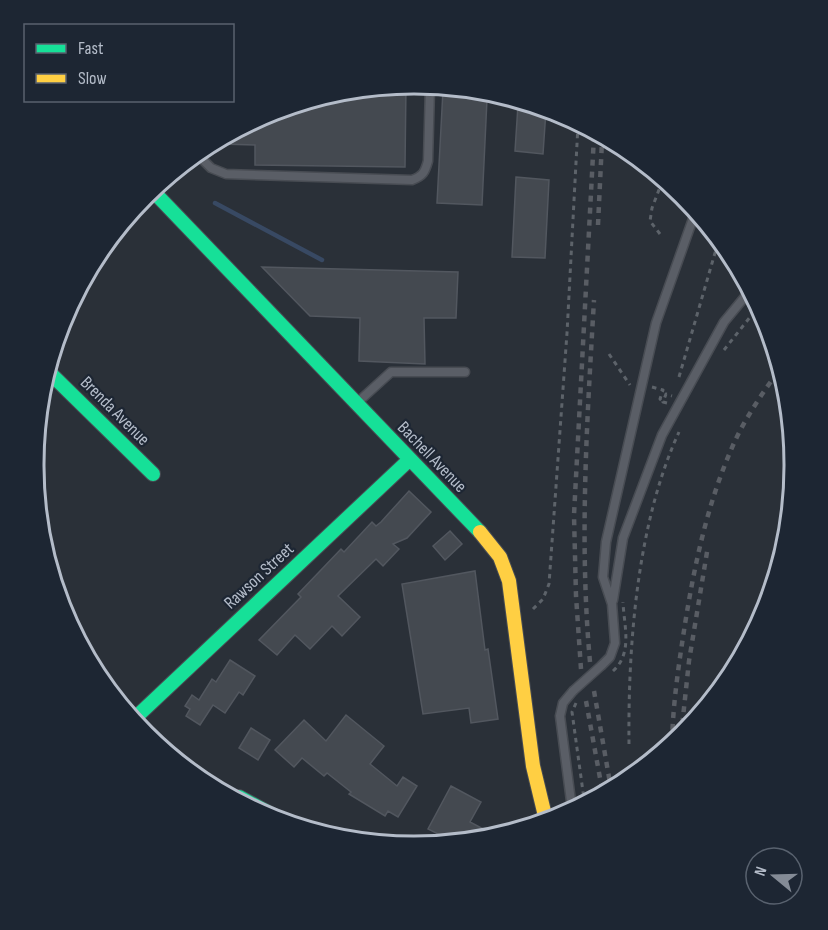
<svg xmlns="http://www.w3.org/2000/svg" width="828" height="930" font-family="'Sofia Sans Condensed',sans-serif">
	<rect width="100%" height="100%" fill="#2a3038"/>
	<g fill="none" stroke-linecap="round" stroke-linejoin="round">
		<!-- stream -->
		<path stroke="#384963" stroke-width="4.5" d="M215 203 322 260
			M130 218 133 217"/>
	</g>
	<!-- building -->
	<path fill="#444950" stroke="#52575f" stroke-width="1.5" d="M406 86 405 167 255 165V145L222 144 269 113Z
		M443 90 487 99 482 205 437 203Z
		M518 105 546 110 543 154 515 151Z
		M516 177 549 180 545 258 512 257Z
		M262 267 458 272 456 318H424L425 364 359 361 360 318 310 316Z
		M409 491 431 512 407 538 393 544 399 549 383 566 376 559 338 596 360 617 342 636 332 626 310 649 295 635 277 655 259 640 301 597 298 594 341 549 344 552 372 522 376 526 381 522Z
		M450 531 462 544 445 560 433 546Z
		M475 571 485 650 488 649 498 719 471 723 469 708 423 714 402 584Z
		M230 660 255 676 243 695 239 692 225 713 213 705 200 725 186 716 190 709 185 706 192 695 199 700 212 679 216 682Z
		M346 715 384 746 370 764 397 786 403 777 417 786 398 817 388 811 385 816 349 794 351 792 327 773 324 776 302 758 294 767 275 750 304 720 326 741Z
		M251 728 270 740 258 760 239 748Z
		M451 786 481 802 470 822 487 831 448 839 428 829Z"/>
	<g fill="none" stroke-linecap="round" stroke-linejoin="round">
		<!-- lane casing -->
		<g stroke="#484c53" stroke-width="11">
			<path id="lane" d="M201 158 211 168 226 174 412 180C423 176 425 172 428 161L430 87
				M358 402 391 372H465
				M613 600 623 538 662 435 724 322 748 293
				M602 665 610 657 615 643 612 604 603 577 606 542 656 323 695 213
				M572 809 560 716 563 703 573 691"/>
		</g>
		<!-- fast casing -->
		<g stroke="#484c53" stroke-width="16">
			<path id="fast" d="M152 190 480 532
				M51 374 153 474
				M134 719 409 460
				M239 797 282 820"/>
		</g>
		<!-- slow casing -->
		<g stroke="#484c53" stroke-width="16">
			<path id="slow" d="M480 532 500 557 509 581 533 766 546 820"/>
		</g>
		<!-- path -->
		<path stroke="#5d636a" stroke-width="3" stroke-dasharray="4.5 4.5" stroke-linecap="butt" d="M660 234 650 221 652 208 662 182
			M724 350 758 307
			M609 354 630 385
			M679 377 717 246
			M652 387 663 390 660 399 663 402
			M667 403 663 402 666 394 672 396
			M533 609 543 599 549 584 567 333 578 125
			M629 744C628 645 637 523 679 432"/>
		<!-- lane -->
		<use href="#lane" stroke="#5a5e66" stroke-width="8"/>
		<!-- fast -->
		<use href="#fast" stroke="#16e098" stroke-width="14"/>
		<!-- slow -->
		<use href="#slow" stroke="#ffcf43" stroke-width="14"/>
		<!-- rail -->
		<path stroke="#595d64" stroke-width="4.5" stroke-dasharray="6 6" stroke-linecap="butt" d="M598 225 602 141
			M590 662C579 541 587 421 594 300
			M581 669 576 596 574 515 594 136
			M594 691 610 783
			M586 701 602 789
			M681 736 689 661 708 546
			M672 742C673 702 679 663 685 624 695 562 708 501 734 443 745 419 761 395 777 373"/>
		<!-- lane-bridge casing -->
		<g stroke="#484c53" stroke-width="11" stroke-linecap="butt">
			<path id="lane-bridge" d="M573 691 602 665"/>
		</g>
		<!-- path-bridge -->
		<path stroke="#5d636a" stroke-width="3" stroke-dasharray="4.5 4.5" stroke-linecap="butt" d="M613 671C633 653 624 626 623 602
			M576 703 572 712 584 799"/>
		<!-- lane-bridge -->
		<use href="#lane-bridge" stroke="#5a5e66" stroke-width="8"/>
	</g>
	<g text-anchor="middle" dominant-baseline="central" stroke-width="4.5" stroke-linejoin="round" paint-order="stroke">
		<!-- street labels -->
		<g font-size="18" fill="#b4bcc9" stroke="#1d2633">
			<text transform="translate(115 411) rotate(45)">Brenda Avenue</text>
			<text transform="translate(432 457) rotate(46)">Bachell Avenue</text>
			<text transform="translate(259 576) rotate(-43)">Rawson Street</text>
		</g>
	</g>
	<!-- crop -->
	<path d="M0 0H828V930H0ZM414 94H414A370 370 0 0 1 784 464V466A370 370 0 0 1 414 836H414A370 370 0 0 1 44 466V464A370 370 0 0 1 414 94Z" fill="#1d2633" fill-rule="evenodd"/>
	<path fill="none" stroke="#b4bcc9" stroke-width="3" d="M414 94H414A370 370 0 0 1 784 464V466A370 370 0 0 1 414 836H414A370 370 0 0 1 44 466V464A370 370 0 0 1 414 94Z"/>
	<!-- legend -->
	<rect x="24" y="24" width="210" height="78" fill="#1d2633" stroke="#59626f" stroke-width="1.5"/>
	<rect x="36" y="44" width="30" height="9" fill="#16e098" stroke="#59626f" stroke-width="1.5"/>
	<text x="78" y="54" font-size="18" fill="#b4bcc9">Fast</text>
	<rect x="36" y="74" width="30" height="9" fill="#ffcf43" stroke="#59626f" stroke-width="1.5"/>
	<text x="78" y="84" font-size="18" fill="#b4bcc9">Slow</text>
	<!-- north arrow -->
	<g transform="translate(774 876) rotate(289)"><circle r="28" fill="#1d2633" stroke="#59626f" stroke-width="1.5"/>
	<path d="M0-4.5L10 22L0 15L-10 22Z" fill="#848b96"/>
	<text y="-9" font-size="16" font-weight="bold" text-anchor="middle" fill="#b4bcc9">N</text>
	</g>
</svg>
